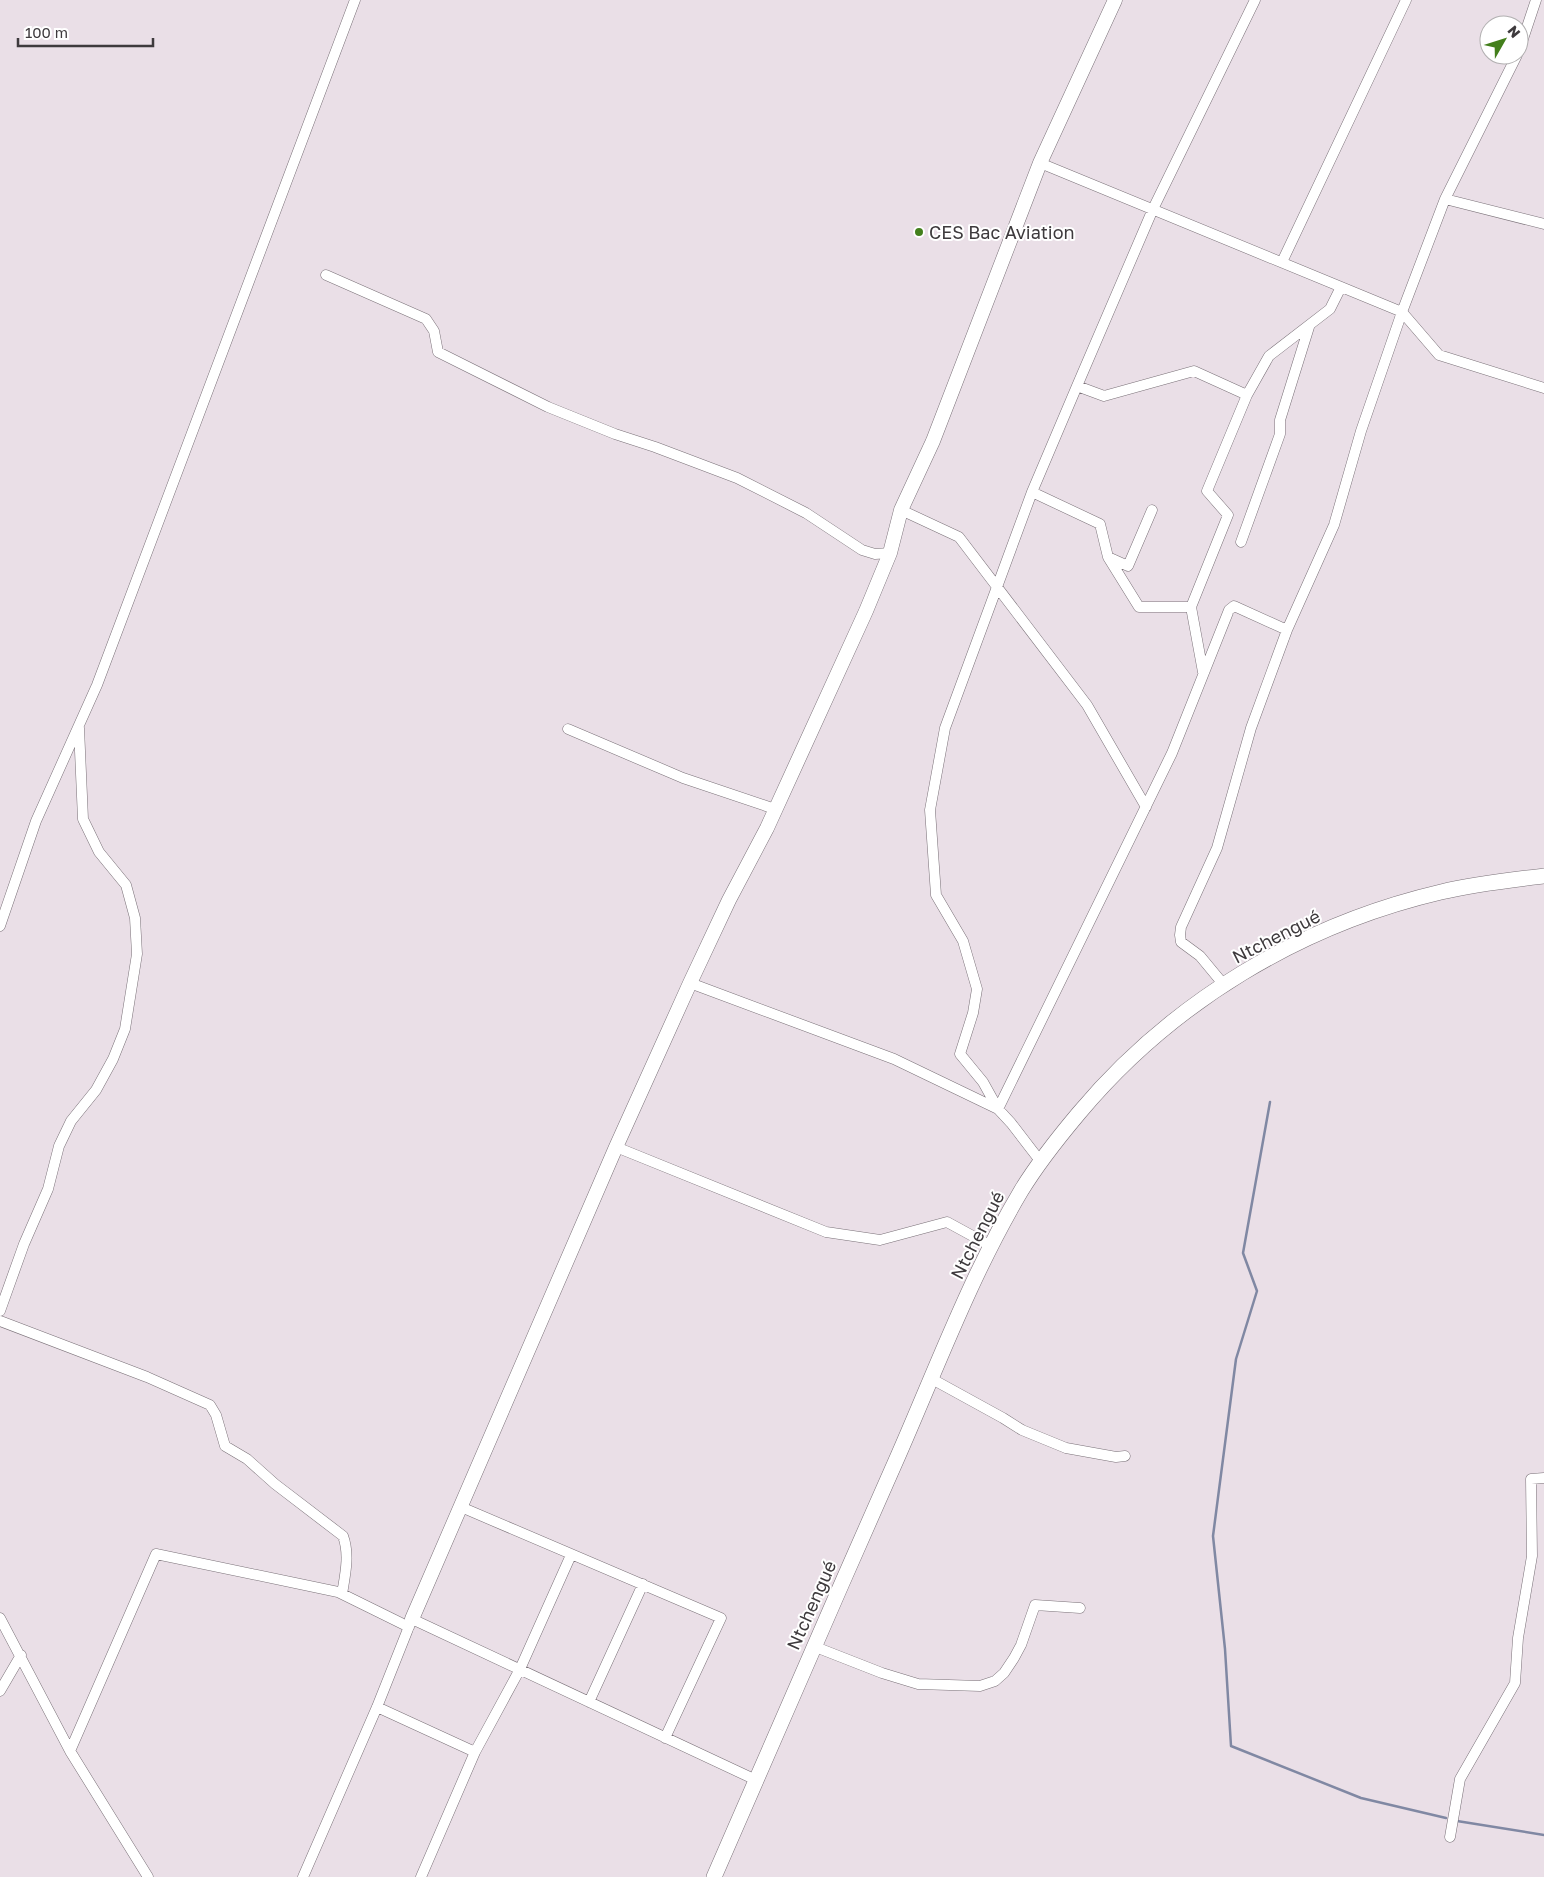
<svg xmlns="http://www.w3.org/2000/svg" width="1544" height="1877" font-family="'Golos Text',sans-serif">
	<rect width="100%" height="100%" fill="#eadfe7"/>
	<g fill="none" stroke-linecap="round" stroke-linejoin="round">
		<!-- stream -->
		<path stroke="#8088a3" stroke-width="2.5" d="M1270 1102 1243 1253 1257 1291 1236 1359 1213 1536 1225 1649 1231 1746 1361 1798 1446 1818
			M1457 1821 1544 1835"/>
		<!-- street casing -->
		<g stroke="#7a7178" stroke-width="11">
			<path id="street" d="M1519 51 1536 0
				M1040 163 1402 312 1439 355 1544 388
				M1445 199 1544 224
				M1282 262 1406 0
				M326 275 426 319 434 331 438 352 548 407 615 434 655 447 737 478 806 513 862 550 875 554 890 553
				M1077 386 1104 396 1194 371 1247 395
				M1032 492 1100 524 1108 557 1128 566 1152 510
				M901 510 959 537 1087 705 1146 807
				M1241 542 1280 434V420L1309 327
				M1108 557 1139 607H1191
				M1203 672 1191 607 1228 515 1207 491 1247 395 1269 356 1330 309 1341 287
				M568 729 683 778 775 809
				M0 926 36 821 97 685 355 0
				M690 983 894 1059 998 1109 1011 1123 1041 1162
				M1224 985 1200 956 1181 942 1180 935 1181 927 1217 848 1251 728 1287 630 1334 525 1361 431 1402 312 1445 199 1517 55
				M998 1109 983 1082 960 1054 973 1013 977 989 963 941 936 895 930 810 945 728 1032 492 1077 386 1153 209 1255 0
				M998 1109 1172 753 1229 610 1234 606 1287 630
				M616 1147 826 1232 880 1240 947 1222 991 1246
				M0 1311 24 1244 48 1189 59 1146 71 1121 96 1090 113 1059 125 1029 137 954 135 918 126 885 99 852 83 819 79 728
				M0 1321 147 1377 210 1405 216 1415 225 1446 247 1459 275 1484 343 1536C350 1555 345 1575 342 1594
				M932 1379 1003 1418 1022 1430 1066 1448 1116 1457 1125 1456
				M461 1507 721 1618 665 1738
				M0 1618 70 1751 148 1877
				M813 1646 882 1673 918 1684 980 1686 995 1681 1004 1673 1014 1658 1021 1645 1035 1605 1080 1608
				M0 1691 21 1655
				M589 1702 643 1584
				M377 1707 475 1752
				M70 1751 156 1554 338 1592 409 1627
				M1450 1837 1460 1779 1515 1683 1518 1638 1532 1556 1531 1479 1544 1478
				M303 1877 377 1707 412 1619 756 1780
				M421 1877 475 1752 520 1669 571 1555"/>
		</g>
		<!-- secondary casing -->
		<g stroke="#7a7178" stroke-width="15">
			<path id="secondary" d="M412 1619 616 1147 690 983 729 900 767 828 866 611 890 553 901 510 933 441 1040 163 1115 0"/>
		</g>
		<!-- primary casing -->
		<g stroke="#7a7178" stroke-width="16">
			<path id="primary" d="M714 1877C775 1736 836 1596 898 1456 937 1367 971 1275 1021 1191 1038 1163 1058 1138 1079 1113 1172 1002 1300 925 1441 892 1475 884 1510 880 1544 876"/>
		</g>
		<!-- street -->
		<use href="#street" stroke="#fff" stroke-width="10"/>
		<!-- secondary -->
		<use href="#secondary" stroke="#fff" stroke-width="14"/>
		<!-- primary -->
		<use href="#primary" stroke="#fff" stroke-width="15"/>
	</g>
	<!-- markers -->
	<circle fill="#437f1c" stroke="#fff" stroke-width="2" cx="919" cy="232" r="5"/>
	<g text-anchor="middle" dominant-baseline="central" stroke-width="4" stroke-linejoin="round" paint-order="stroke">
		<!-- poi labels -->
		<g font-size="18" fill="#3e3a3d" stroke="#fff" text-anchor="start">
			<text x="929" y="232">CES Bac Aviation</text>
		</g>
		<!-- street labels -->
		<g font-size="18" fill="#3e3a3d" stroke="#fff">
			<text transform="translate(1276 936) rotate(-27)">Ntchengué</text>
			<text transform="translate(977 1235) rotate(-63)">Ntchengué</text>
			<text transform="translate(811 1605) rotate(-66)">Ntchengué</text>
		</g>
	</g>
	<!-- north arrow -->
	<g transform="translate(1504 40) rotate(51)"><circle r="24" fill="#ffffff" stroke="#b2b0b1"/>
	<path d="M0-4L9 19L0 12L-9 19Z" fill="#437f1c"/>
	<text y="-8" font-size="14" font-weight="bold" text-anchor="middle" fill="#3e3a3d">N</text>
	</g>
	<!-- scale -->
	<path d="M18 38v8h135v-8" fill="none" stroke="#3e3a3d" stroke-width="2.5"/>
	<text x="25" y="38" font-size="15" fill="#3e3a3d" stroke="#ffffff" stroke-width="4" paint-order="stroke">100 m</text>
</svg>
